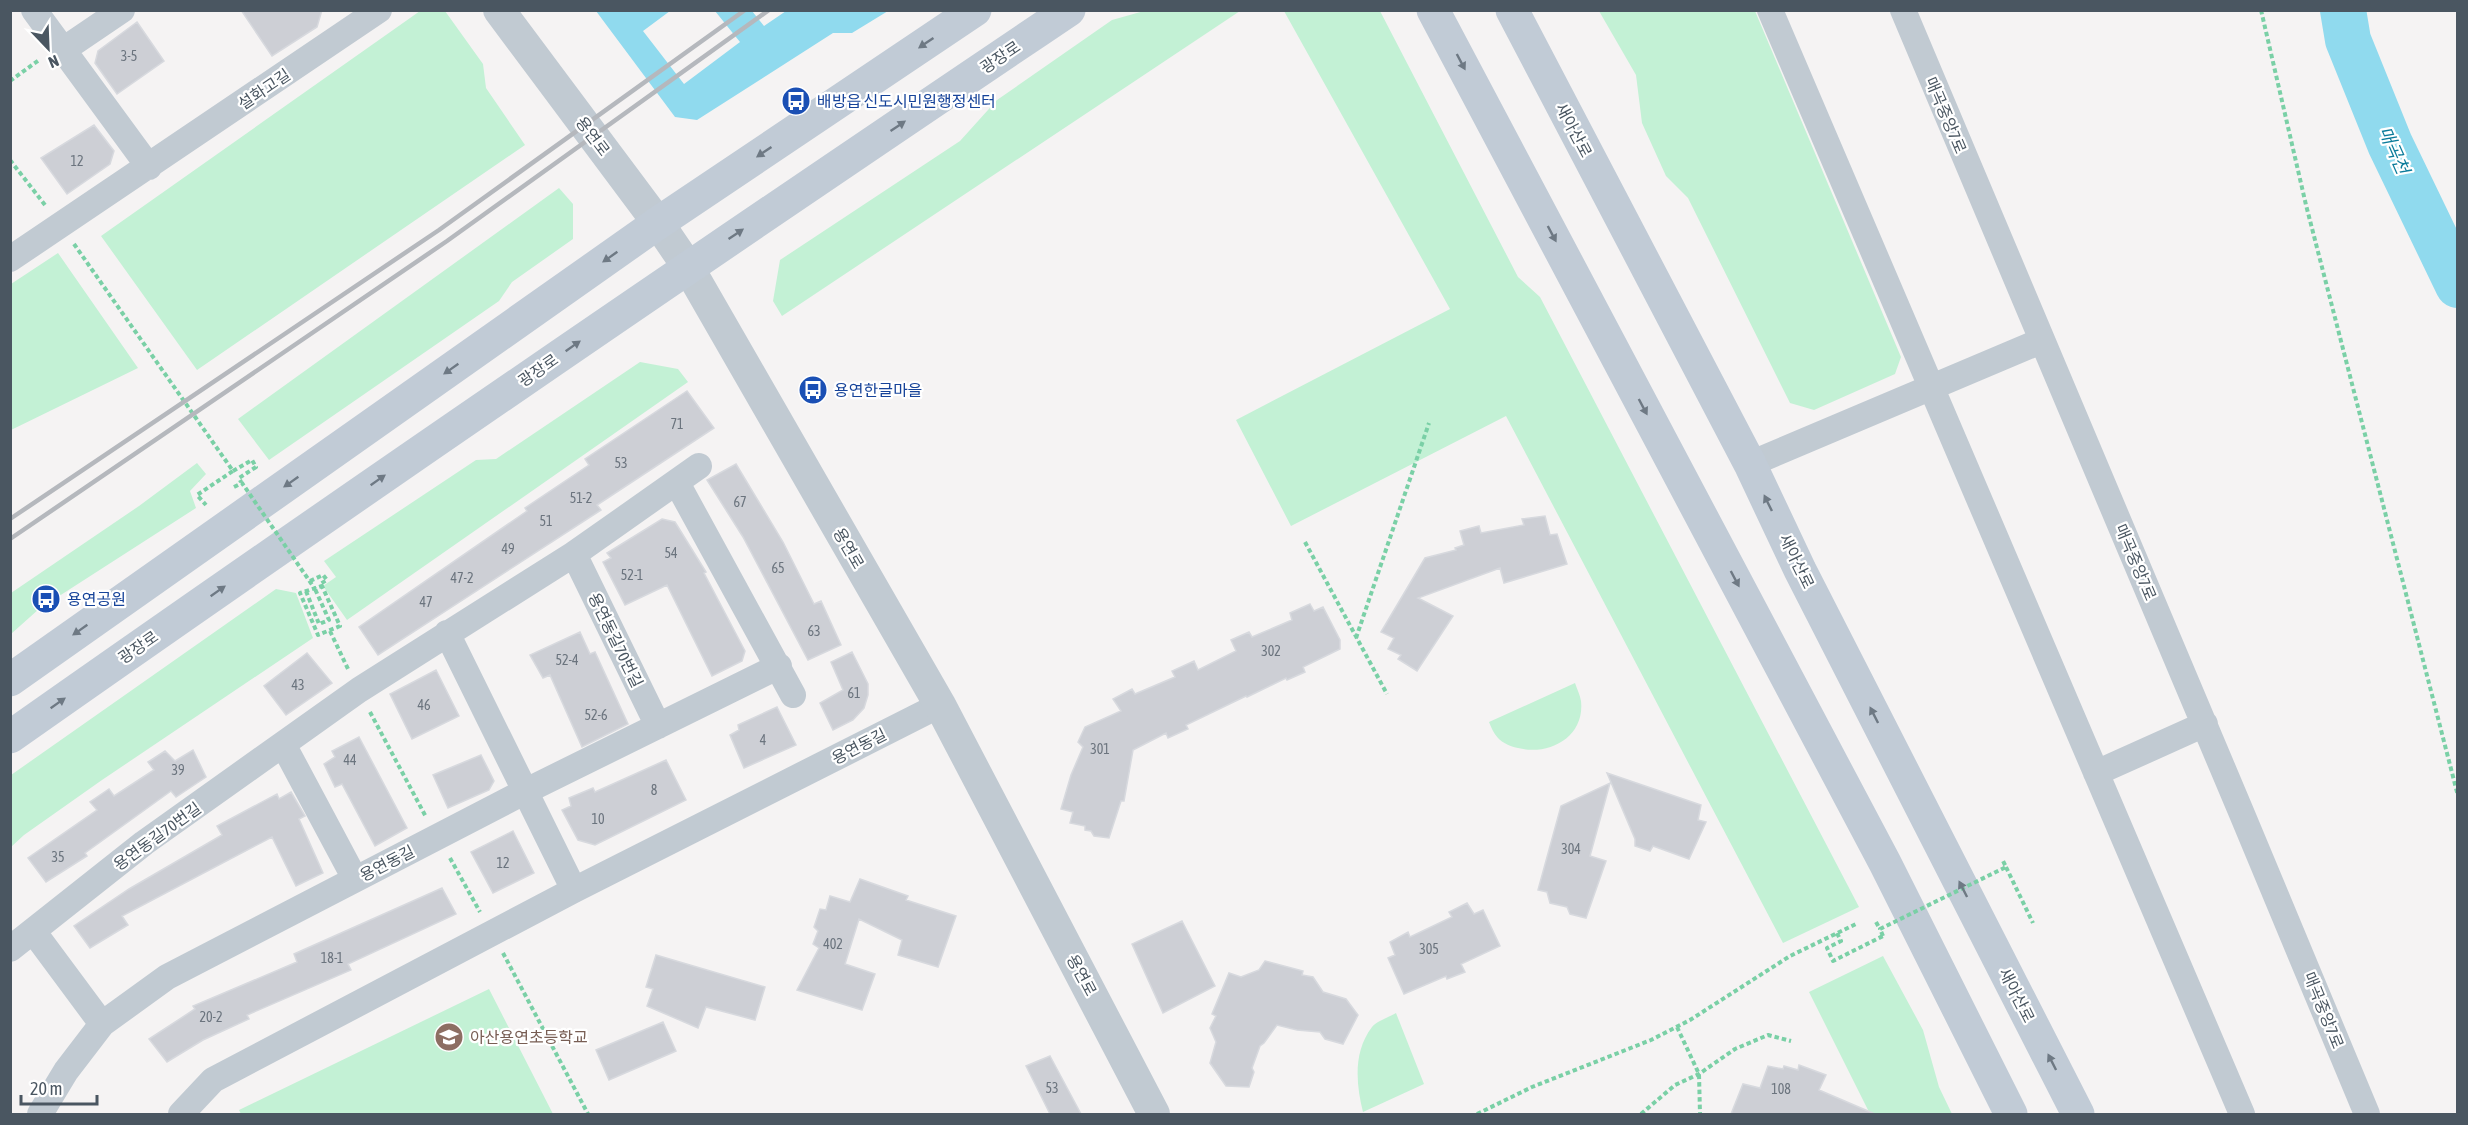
<svg xmlns="http://www.w3.org/2000/svg" width="2468" height="1125" font-family="'Asap Condensed','Noto Sans KR',sans-serif">
	<rect width="100%" height="100%" fill="#f5f3f3"/>
	<!-- green -->
	<path fill="#c3f1d5" d="M420 11H445L483 64 486 88 525 145 197 370 101 236Z
		M1144 11H1240L782 316 773 301 780 260 960 141 997 100 1112 20Z
		M1284 11H1380L1518 277 1540 297 1859 907 1783 943 1506 416 1291 526 1236 420 1450 309Z
		M1599 11H1755L1901 357 1895 374 1814 410 1790 403 1688 198 1666 176 1642 123 1636 75Z
		M559 188 573 204V239L512 282 499 301 269 460 238 419Z
		M58 253 138 368 11 430V284Z
		M640 362 678 369 688 382 347 620 323 586 336 577 324 561 476 460 496 459Z
		M197 463 206 474 190 491 196 508 39 609 11 634V593L139 506Z
		M276 589 296 593 313 638 102 780 24 835 11 847V775Z
		M1575 683C1577 689 1580 695 1581 701 1585 737 1549 756 1518 748 1512 747 1502 743 1498 738 1494 734 1491 727 1489 722Z
		M1883 956 1923 1030 1939 1087 1952 1114H1870L1809 992Z
		M489 989 553 1114H241L239 1110Z
		M1396 1013 1424 1084 1363 1112C1356 1084 1353 1052 1372 1027 1377 1021 1389 1017 1396 1013Z"/>
	<!-- water -->
	<path fill="#90daee" d="M596 11H670L643 31 684 84 740 42 715 11H752L764 26 786 11H888L852 33H833L697 120 675 117Z"/>
	<g fill="none" stroke-linecap="round" stroke-linejoin="round">
		<!-- river -->
		<path stroke="#90daee" stroke-width="46" d="M2343 10 2348 40 2390 144 2458 285"/>
	</g>
	<!-- building -->
	<path fill="#cdcfd5" stroke="#d7d9de" stroke-width="1.5" d="M241 10H322L317 27 272 56Z
		M137 22 164 61 117 94 95 63 98 51Z
		M94 125 114 151 110 164 67 194 41 158Z
		M687 391 714 428 597 505 601 510 378 655 359 627 527 511 525 508 589 465 585 459Z
		M736 464 783 542 814 604 821 601 841 645 808 660 743 537 707 480Z
		M1545 516 1550 535 1557 534 1567 564 1504 583 1500 568 1418 598 1453 616 1417 671 1398 659 1401 655 1388 649 1394 638 1381 632 1425 558 1456 550 1455 548 1464 545 1460 531 1479 526 1481 533 1524 525 1522 519Z
		M662 519 675 522 706 572 704 573 745 651 742 661 712 676 667 585 625 605 603 562 611 558 607 553Z
		M1310 604 1314 611 1323 607 1340 640V649L1303 667 1305 672 1287 680 1286 678 1247 697 1246 696 1186 725 1188 729 1168 738 1166 733 1133 750 1124 801H1121L1109 838 1094 836 1091 831 1085 830V826L1070 823 1073 812 1061 809 1071 775 1083 747 1078 742 1085 727 1121 711 1113 699 1132 689 1135 694 1175 677 1172 671 1194 661 1198 670 1236 651 1231 640 1249 632 1252 637 1292 620 1290 613Z
		M580 632 590 654 595 652 628 724 582 747 550 675 543 678 530 655Z
		M852 652 868 684V695L864 708 853 720 833 730 820 703 843 690 831 662Z
		M307 653 332 683 286 715 264 686Z
		M436 670 459 716 412 739 390 694Z
		M777 707 796 745 744 768 730 735 739 730 738 725Z
		M359 737 407 828 375 846 342 784 335 787 324 764 335 757 332 751Z
		M193 750 206 777 176 797 171 791 85 853 87 856 46 882 28 858 97 810 90 802 109 789 114 796 154 770 148 762 165 751 175 761Z
		M481 755 494 781 489 790 448 808 433 775Z
		M666 760 686 800 595 845 578 840 562 810 571 806 569 798 593 788 595 792Z
		M1607 773 1701 805 1698 820 1706 822 1689 859 1653 846 1650 851 1635 846V839Z
		M1610 783 1590 856 1606 861 1586 918 1570 914 1567 907 1550 903 1547 892 1538 890 1561 806Z
		M291 792 305 816 299 819 323 873 296 886 272 837 122 916 128 925 90 948 74 926 129 889 222 835 217 826 277 794 279 799Z
		M513 831 534 873 493 893 471 852Z
		M860 879 908 896 906 900 956 916 938 967 898 955 902 940 859 919 845 964 875 974 862 1010 797 990 819 948 813 944 818 931 814 927 820 909 826 910 830 896 850 902Z
		M442 888 456 914 348 964 351 970 247 1015 249 1019 203 1040 167 1062 149 1039 195 1009 193 1006 297 962 294 954Z
		M1467 903 1474 914 1483 910 1500 946 1461 964 1465 972 1447 979 1446 976 1404 994 1388 958 1395 955 1390 942 1408 932 1410 937 1452 917 1449 912Z
		M1182 921 1215 986 1163 1013 1132 944Z
		M656 955 765 987 755 1020 706 1007 698 1028 647 1006 653 989 646 987Z
		M1265 961 1303 971 1302 975 1313 977 1323 992 1346 999 1358 1015 1343 1044 1325 1039 1320 1032 1297 1030 1277 1025 1264 1043 1260 1046 1252 1068 1254 1072 1249 1087 1226 1086 1210 1063 1216 1042 1210 1028 1216 1016 1212 1014 1229 973 1241 977 1259 970Z
		M663 1022 676 1051 609 1080 596 1050Z
		M1050 1056 1081 1114H1050L1026 1066Z
		M1799 1065 1826 1075 1819 1090 1875 1114H1731L1743 1084 1760 1088 1768 1066 1783 1069 1784 1066 1798 1070Z"/>
	<g fill="none" stroke-linecap="round" stroke-linejoin="round">
		<!-- path -->
		<path stroke="#7ad0a6" stroke-width="4" stroke-dasharray="4.5 3" stroke-linecap="butt" d="M2261 10 2306 205 2458 796
			M10 81 39 60
			M10 160 45 205
			M74 244 233 471 197 495 206 505
			M233 471 252 460 256 467 239 478 241 482
			M1305 542 1387 694
			M310 581 323 575 327 580 320 584 322 586 340 626 318 635 300 593 322 586
			M306 591 319 624 329 620 315 589
			M330 631 348 669
			M1356 638 1429 423
			M370 712 426 817
			M450 858 480 912
			M2006 867 2033 923
			M1876 922 1880 929
			M1837 933 1841 941 1827 948 1833 961 1883 936
			M503 953 588 1114
			M1677 1027 1699 1074 1700 1114
			M1477 1114 1532 1087 1651 1040 1690 1020 1790 956 1856 924
			M1641 1114 1675 1085 1699 1074 1735 1049 1768 1035 1791 1041"/>
		<!-- minor -->
		<path stroke="#c1cad2" stroke-width="26" d="M34 10 149 167
			M1770 10 2242 1114
			M1903 10 2242 814 2367 1114
			M63 50 122 10
			M10 259 379 10
			M1750 464 2041 341
			M677 483 793 695
			M574 554 658 726
			M447 633 574 890
			M284 746 355 879
			M2096 773 2205 724
			M33 931 102 1024
			M10 949 144 843 359 690 574 554 699 466
			M40 1114 66 1071 102 1024 167 977 524 792 779 666
			M181 1114 213 1080 574 890 940 705"/>
		<!-- tertiary -->
		<path stroke="#c1cad2" stroke-width="32" d="M499 10 658 223 688 267 940 705 1154 1114"/>
		<!-- secondary -->
		<path stroke="#c1cbd6" stroke-width="33" d="M1433 10 1885 863 2011 1114
			M1512 10 1750 464 1800 570 2078 1114
			M10 680 658 223 975 10
			M10 737C361 490 714 249 1069 10"/>
		<!-- rail -->
		<path stroke="#b5b8bd" stroke-width="4.5" d="M10 519 439 230 745 10
			M10 539 447 241 769 10"/>
		<!-- path-bridge -->
		<path stroke="#7ad0a6" stroke-width="4" stroke-dasharray="4.5 3" stroke-linecap="butt" d="M234 487 242 483 315 589
			M1883 936 1880 929 2006 867 2002 859"/>
	</g>
	<!-- one-way arrows -->
	<defs><path id="oneway-solid" d="M-6-.8H1V-3.2L6.5 0L1 3.2V.8H-6Z" transform="scale(1.5)"/></defs>
	<g fill="#6e7984">
		<use href="#oneway-solid" transform="translate(926 43) rotate(146)"/>
		<use href="#oneway-solid" transform="translate(1461 62) rotate(62)"/>
		<use href="#oneway-solid" transform="translate(898 126) rotate(-34)"/>
		<use href="#oneway-solid" transform="translate(764 152) rotate(146)"/>
		<use href="#oneway-solid" transform="translate(736 234) rotate(-34)"/>
		<use href="#oneway-solid" transform="translate(1552 234) rotate(62)"/>
		<use href="#oneway-solid" transform="translate(610 257) rotate(145)"/>
		<use href="#oneway-solid" transform="translate(573 346) rotate(-35)"/>
		<use href="#oneway-solid" transform="translate(451 369) rotate(145)"/>
		<use href="#oneway-solid" transform="translate(1643 407) rotate(62)"/>
		<use href="#oneway-solid" transform="translate(378 480) rotate(-35)"/>
		<use href="#oneway-solid" transform="translate(291 482) rotate(145)"/>
		<use href="#oneway-solid" transform="translate(1768 503) rotate(-116)"/>
		<use href="#oneway-solid" transform="translate(1735 579) rotate(62)"/>
		<use href="#oneway-solid" transform="translate(218 591) rotate(-35)"/>
		<use href="#oneway-solid" transform="translate(80 630) rotate(145)"/>
		<use href="#oneway-solid" transform="translate(58 703) rotate(-35)"/>
		<use href="#oneway-solid" transform="translate(1874 715) rotate(-117)"/>
		<use href="#oneway-solid" transform="translate(1963 889) rotate(-117)"/>
		<use href="#oneway-solid" transform="translate(2052 1062) rotate(-117)"/>
	</g>
	<!-- icons -->
	<defs>
		<g id="bus-disc" transform="scale(1.5)"><circle r="9.5" fill="#1a4fb4" stroke="#fff"/><path d="M-5-6H5V4H4V6H2V4H-2V6H-4V4H-5ZM-3.5-4V0h7V-4ZM-3.5 1.2v1.5H-2V1.2ZM2 1.2v1.5H3.5V1.2Z" fill="#fff"/></g>
		<g id="school-disc" transform="scale(1.5)"><circle r="9.5" fill="#8d6e63" stroke="#fff"/><path d="M0-5L7-2L0 1L-7-2ZM-4 1L0 2.5L4 1V4Q0 6-4 4Z" fill="#fff"/></g>
	</defs>
	<g fill-rule="evenodd">
		<use href="#bus-disc" x="796" y="101"/>
		<use href="#bus-disc" x="813" y="390"/>
		<use href="#bus-disc" x="46" y="599"/>
		<use href="#school-disc" x="449" y="1037"/>
	</g>
	<g text-anchor="middle" dominant-baseline="central" stroke-width="4.5" stroke-linejoin="round" paint-order="stroke">
		<!-- number labels -->
		<g font-size="14" fill="#6b747e">
			<text x="129" y="56">3-5</text>
			<text x="77" y="161">12</text>
			<text x="677" y="424">71</text>
			<text x="621" y="463">53</text>
			<text x="581" y="498">51-2</text>
			<text x="740" y="502">67</text>
			<text x="546" y="521">51</text>
			<text x="508" y="549">49</text>
			<text x="671" y="553">54</text>
			<text x="778" y="568">65</text>
			<text x="632" y="575">52-1</text>
			<text x="462" y="578">47-2</text>
			<text x="426" y="602">47</text>
			<text x="814" y="631">63</text>
			<text x="1271" y="651">302</text>
			<text x="567" y="660">52-4</text>
			<text x="298" y="685">43</text>
			<text x="854" y="693">61</text>
			<text x="424" y="705">46</text>
			<text x="596" y="715">52-6</text>
			<text x="763" y="740">4</text>
			<text x="1100" y="749">301</text>
			<text x="350" y="760">44</text>
			<text x="178" y="770">39</text>
			<text x="654" y="790">8</text>
			<text x="598" y="819">10</text>
			<text x="1571" y="849">304</text>
			<text x="58" y="857">35</text>
			<text x="503" y="863">12</text>
			<text x="833" y="944">402</text>
			<text x="1429" y="949">305</text>
			<text x="332" y="958">18-1</text>
			<text x="211" y="1017">20-2</text>
			<text x="1052" y="1088">53</text>
			<text x="1781" y="1089">108</text>
		</g>
		<!-- street labels -->
		<g font-size="16" fill="#4a5661" stroke="#fff">
			<text transform="translate(1000 57) rotate(-34)">광장로</text>
			<text transform="translate(264 89) rotate(-34)">설화고길</text>
			<text transform="translate(1946 115) rotate(67)">매곡중앙7로</text>
			<text transform="translate(1574 130) rotate(62)">새아산로</text>
			<text transform="translate(593 136) rotate(53)">용연로</text>
			<text transform="translate(538 370) rotate(-35)">광장로</text>
			<text transform="translate(849 548) rotate(60)">용연로</text>
			<text transform="translate(1797 561) rotate(64)">새아산로</text>
			<text transform="translate(2136 562) rotate(67)">매곡중앙7로</text>
			<text transform="translate(616 640) rotate(64)">용연동길70번길</text>
			<text transform="translate(138 647) rotate(-35)">광장로</text>
			<text transform="translate(859 746) rotate(-27)">용연동길</text>
			<text transform="translate(157 836) rotate(-36)">용연동길70번길</text>
			<text transform="translate(387 863) rotate(-27)">용연동길</text>
			<text transform="translate(1082 975) rotate(62)">용연로</text>
			<text transform="translate(2017 995) rotate(63)">새아산로</text>
			<text transform="translate(2324 1010) rotate(68)">매곡중앙7로</text>
		</g>
		<!-- transit labels -->
		<g font-size="16" fill="#164399" stroke="#fff" text-anchor="start">
			<text x="817" y="101">배방읍 신도시민원행정센터</text>
			<text x="834" y="390">용연한글마을</text>
			<text x="67" y="599">용연공원</text>
		</g>
		<!-- education labels -->
		<g font-size="16" fill="#785e54" stroke="#fff" text-anchor="start">
			<text x="470" y="1037">아산용연초등학교</text>
		</g>
		<!-- water labels -->
		<g font-size="18" font-style="italic" fill="#0c7c9b" stroke="#fff">
			<text transform="translate(2394 150) rotate(66)">매곡천</text>
		</g>
	</g>
	<!-- border -->
	<rect width="2468" height="1125" fill="none" stroke="#4a5661" stroke-width="24"/>
	<!-- north arrow -->
	<g transform="translate(48 48) rotate(157)" stroke="#ffffff" stroke-width="4.5" paint-order="stroke">
	<path d="M0-4.5L10 22L0 15L-10 22Z" fill="#4a5661"/>
	<text y="-9" font-size="16" font-weight="bold" text-anchor="middle" fill="#4a5661">N</text>
	</g>
	<!-- scale -->
	<path d="M21 1095v9h76v-9" fill="none" stroke="#4a5661" stroke-width="3"/>
	<text x="30" y="1095" font-size="18" fill="#4a5661" stroke="#ffffff" stroke-width="4.5" paint-order="stroke">20 m</text>
</svg>
